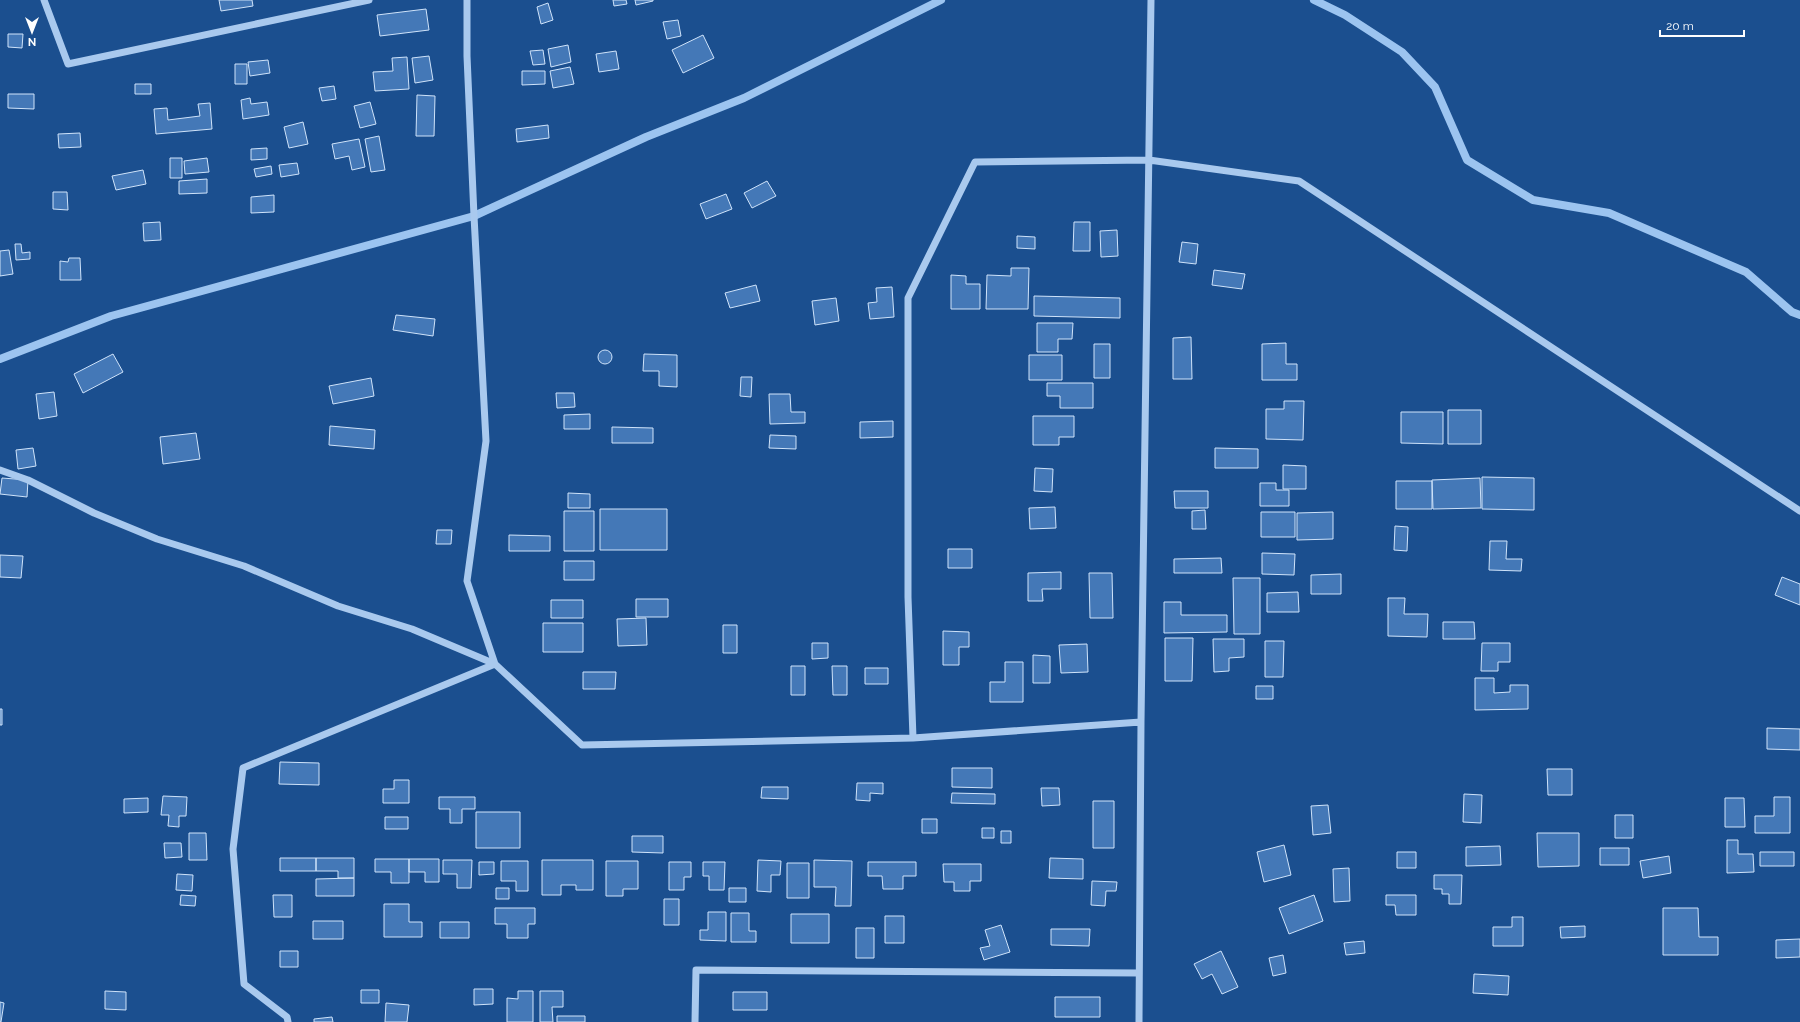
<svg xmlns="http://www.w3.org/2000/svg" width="1800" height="1022" font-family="Raleway,sans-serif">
	<rect width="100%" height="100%" fill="#1b4f8f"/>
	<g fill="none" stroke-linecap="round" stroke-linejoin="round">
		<!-- stream -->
		<path stroke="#9cc4f0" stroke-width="8" d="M1314 0 1345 15 1402 52 1435 87 1467 160 1533 200 1609 213 1746 272 1792 312 1800 315
			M0 359 111 316 474 216 646 137 744 98 941 0"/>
	</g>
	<!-- building -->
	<path fill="#4478b7" stroke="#cfe3fa" d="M219 0H252L253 6 221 11Z
		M613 0H626L627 4 614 6Z
		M635 0H653V1L636 5Z
		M548 3 553 20 541 24 537 7Z
		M426 9 429 30 380 36 377 15Z
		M678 20 681 36 667 39 663 22Z
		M8 34H23L22 48 8 47Z
		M703 35 714 58 683 73 672 50Z
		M568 45 571 62 551 67 548 49Z
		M543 50 545 64 533 65 530 51Z
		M616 51 619 69 599 72 596 54Z
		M429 56 433 80 415 83 412 58Z
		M407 57 409 89 375 91 373 72 393 71 392 58Z
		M268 60 270 73 250 76 248 62Z
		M235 64H247V84H235Z
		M570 67 574 84 553 88 550 71Z
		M522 71H545V84L522 85Z
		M135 84H151V94H135Z
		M334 86 336 99 322 101 319 88Z
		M8 94H34V109L8 108Z
		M417 95 435 96 434 136H416Z
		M250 98 251 104 267 102 269 115 243 119 241 100Z
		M370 102 376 124 360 128 354 106Z
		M210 103 212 129 156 134 154 109 167 108 168 120 200 116 198 104Z
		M303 122 308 144 289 148 284 127Z
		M548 125 549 138 517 142 516 129Z
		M80 133 81 147 59 148 58 134Z
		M379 136 385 170 371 172 365 139Z
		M359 139 365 167 352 170 349 156 335 159 332 144Z
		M267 148V159L251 160V149Z
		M170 158H182V178H170Z
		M207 158 209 172 185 174 184 161Z
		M297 163 299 174 281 177 279 165Z
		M271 166 272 174 256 177 254 169Z
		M143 170 146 184 116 190 112 176Z
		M207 179V193L179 194V181Z
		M767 181 776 196 752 208 744 193Z
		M53 192H67L68 210 53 209Z
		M726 194 732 209 706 219 700 204Z
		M274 195V212L251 213V197Z
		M160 222 161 240 144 241 143 223Z
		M1074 222H1090V251H1073Z
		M1117 230 1118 256 1101 257 1100 231Z
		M1017 236 1035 237V249L1017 248Z
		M1182 242 1198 244 1196 264 1179 262Z
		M15 244H21L22 253 30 252V259L16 260Z
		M9 250 13 274 0 276V251Z
		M69 258H80L81 280H60V261L68 262Z
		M1011 268H1029L1028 309H986L987 275 1011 276Z
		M1214 270 1245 274 1242 289 1212 285Z
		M951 275 966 276V284H980V309H951Z
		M756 285 760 301 730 308 725 293Z
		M892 287 894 317 870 319 868 303 877 302 876 288Z
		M1034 296 1120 298V318L1034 316Z
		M836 298 839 321 815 325 812 301Z
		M396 315 435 319 433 336 393 330Z
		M1037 323H1073L1072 339H1058V352H1037Z
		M1191 337 1192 379H1173V338Z
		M1286 343V364H1297V380H1262V344Z
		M1094 344H1110V378H1094Z
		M598 357a7 7 0 1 1 14 0a7 7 0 1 1-14 0Z
		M113 354 123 372 83 393 74 374Z
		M644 354 677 355V387L659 386V371H643Z
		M1029 355H1062V380H1029Z
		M741 377H752L751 397 740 396Z
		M371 378 374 396 333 404 329 386Z
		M1047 383H1093V408H1060V396H1047Z
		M54 392 57 416 39 419 36 394Z
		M556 393H574L575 407 557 408Z
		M769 394H790L791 412H805V423L770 424Z
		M1284 401H1304L1303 440 1266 439V409H1284Z
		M1448 410H1481V444H1448Z
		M1401 412H1443V444L1401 443Z
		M590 414V429H564V415Z
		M1033 416H1074V437H1059V445H1033Z
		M893 421V437L860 438V422Z
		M330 426 375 430 374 449 329 445Z
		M612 427 653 428V443H612Z
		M196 433 200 459 163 464 160 437Z
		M770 435 796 436V449L769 448Z
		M33 448 36 466 18 469 16 450Z
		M1215 448 1258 449V468H1215Z
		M1283 465 1306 466V489H1283Z
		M1035 468 1053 469 1052 492 1034 491Z
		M1482 477 1534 478V510L1482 509Z
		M2 478 28 480 27 497 0 494Z
		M1480 478 1481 508 1433 509 1432 480Z
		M1396 481H1432V509H1396Z
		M1260 483H1276V490H1289V506H1260Z
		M1174 491H1208V508H1175Z
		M568 493 590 494V508H568Z
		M1055 507 1056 528 1030 529 1029 508Z
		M600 509H667V550H600Z
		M1205 510 1206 529H1192V511Z
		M564 511H594V551H564Z
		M1261 512H1295V537H1261Z
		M1333 512V539L1297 540V513Z
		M1395 526 1408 527 1407 551 1394 550Z
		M437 530H452L451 544H436Z
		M509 535 550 536V551H509Z
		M1490 541H1507L1506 559H1522L1521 571 1489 570Z
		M948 549H972V568H948Z
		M1262 553 1295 554 1294 575 1262 574Z
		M0 555 23 556 21 578 0 577Z
		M1221 558 1222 573H1174V559Z
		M564 561H594V580H564Z
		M1061 572V589H1042L1043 601H1028V573Z
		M1089 573H1112L1113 618H1090Z
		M1341 574V594H1311V575Z
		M1782 577 1800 584V605L1775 595Z
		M1233 578H1260V634H1234Z
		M1298 592 1299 612H1267V593Z
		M1388 598H1405L1404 614H1428L1427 637 1388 636Z
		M636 599H668V617H636Z
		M551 600H583V618H551Z
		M1164 602H1181V615H1227V632L1164 633Z
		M646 618 647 645 618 646 617 619Z
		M1443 622H1474L1475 639H1443Z
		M543 623H583V652H543Z
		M723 625H737V653H723Z
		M943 631 969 632V647H959V665H943Z
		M1165 638H1193L1192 681H1165Z
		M1213 639H1244V657L1229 658V671L1214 672Z
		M1265 641H1284L1283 677H1265Z
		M812 643H828V658L812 659Z
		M1482 643H1510V662H1498V671H1481Z
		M1087 644 1088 672 1061 673 1059 645Z
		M1033 655 1050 656V683H1033Z
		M1005 662H1023V702H990V682H1005Z
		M791 666H805V695H791Z
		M832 666H847V695H833Z
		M865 668H888V684H865Z
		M583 672H616L615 689H583Z
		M1475 678H1494V693L1510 692V685H1528V709L1475 710Z
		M1256 686H1273V699H1256Z
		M0 709H2V725H0Z
		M1767 728 1800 729V750L1767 749Z
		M280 762 319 763V785L279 784Z
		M952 768H992V788L952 787Z
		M1547 769H1572V795H1548Z
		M394 780H409V803H383V789H394Z
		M857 783H883V794L870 793V801L856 800Z
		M762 787H788V799L761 798Z
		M1041 788H1059L1060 805 1042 806Z
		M952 793 995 794V804L951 803Z
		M1464 794 1482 795 1481 823 1463 822Z
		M163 796 187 797 186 816H179V827L168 826 169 815H161Z
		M439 797H475V809H462V823H450V809H439Z
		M1774 797H1790V833H1755V816H1774Z
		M148 798V812L124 813V799Z
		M1725 798H1744L1745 827H1725Z
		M1093 801H1114V848H1093Z
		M1328 805 1331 833 1313 835 1311 806Z
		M476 812H520V848H476Z
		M1615 815H1633V838H1615Z
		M385 817H408V829H385Z
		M922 819H937V833H922Z
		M982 828H994V838H982Z
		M1001 831H1011V843H1001Z
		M189 833H206L207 860H189Z
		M1537 833H1579V866L1538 867Z
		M632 836H663V853L632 852Z
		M1727 840H1738V854H1753L1754 872 1727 873Z
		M164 843H181L182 857 165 858Z
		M1284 845 1291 875 1264 882 1257 852Z
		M1500 846 1501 865 1466 866V847Z
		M1600 848H1629V865H1600Z
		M1397 852H1416V868H1397Z
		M1760 852H1794V866H1760Z
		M1669 856 1671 873 1643 878 1640 861Z
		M280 858H316V871H280Z
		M316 858H354V878H338V871H316Z
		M1050 858 1083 859V879L1049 878Z
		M375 859H409V883H391V872H375Z
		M409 859H439V882H425V872H409Z
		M443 860H472L471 888H457V874H443Z
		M542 860H593V890H576V885H561V895H542Z
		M758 860 781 861 780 875H771V892L757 891Z
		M814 860 852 861 851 906H835L836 887H814Z
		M501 861H528V891H516V881H501Z
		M606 861H638V889H623V896H606Z
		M479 862H494V874L479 875Z
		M669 862H691V877H684V890H669Z
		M703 862H725L724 890H709V876H703Z
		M868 862H916V876H903V889H883L882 876H868Z
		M787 863H809V898H787Z
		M943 864H981V881H970V891H954V882H944Z
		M1349 868 1350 901 1334 902 1333 869Z
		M177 874 193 875 192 891 176 890Z
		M1434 875H1462L1461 904H1449V894H1442V889H1434Z
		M354 878V896H316V879Z
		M1092 881 1117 882 1116 891H1106L1105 906 1091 905Z
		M496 888H509V899H496Z
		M729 888H746V902H729Z
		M181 895 196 896 195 906 180 905Z
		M273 895H292V917H274Z
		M1314 895 1323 921 1289 934 1279 908Z
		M1386 895H1416V915H1396L1395 905H1386Z
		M664 899H679V925H664Z
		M384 904H409V922H422V937H384Z
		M495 908H535V924H528V938H507V924H495Z
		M1663 908H1698L1699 937H1718V955H1663Z
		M708 912H726V941L700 940V930H708Z
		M731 913H749V931H756V942H731Z
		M791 914H829V943H791Z
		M885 916H904V943H885Z
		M1512 917H1523V946H1493V927H1512Z
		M313 921H343V939H313Z
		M440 922H469V938H440Z
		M1001 925 1010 952 984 960 980 948 990 946 985 930Z
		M1585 926V937L1561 938 1560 927Z
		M856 928H874V958H856Z
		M1051 929H1090L1089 946 1051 945Z
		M1800 939V957L1776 958V940Z
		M1364 941 1365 953 1346 955 1344 943Z
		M280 951H298V967H280Z
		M1221 951 1238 987 1222 994 1212 974 1202 979 1194 964Z
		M1283 955 1286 973 1273 976 1269 958Z
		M1474 974 1509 976 1508 995 1473 993Z
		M474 989H493V1004L474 1005Z
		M361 990H379V1003H361Z
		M105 991 126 992V1010L105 1009Z
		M518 991H533V1022H507V998L518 999Z
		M540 991H563V1007H552L553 1022H540Z
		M733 992H767V1010H733Z
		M1055 997H1100V1017H1055Z
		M0 1002 4 1003 1 1022H0Z
		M386 1003 409 1005 407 1022H385Z
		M557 1016H585V1022H557Z
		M332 1017 333 1022H314V1019Z"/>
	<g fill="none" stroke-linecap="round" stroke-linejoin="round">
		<!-- minor -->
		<path stroke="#a9c9ee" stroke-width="7" d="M44 0 68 64 369 0
			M0 470 28 480 94 513 157 539 244 566 338 606 412 629 495 664 582 745 913 738 1141 722
			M913 738 908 597V298L975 162 1149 160 1299 181 1800 511
			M288 1022 287 1017 244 984 233 849 243 768 495 664 467 581 486 441 474 216 467 56V0
			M695 1022 696 970 1139 973
			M1139 1022 1141 722 1151 0"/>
	</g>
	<!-- north arrow -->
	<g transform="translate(32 32) rotate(180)" stroke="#1b4f8f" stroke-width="3" paint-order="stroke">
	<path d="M0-3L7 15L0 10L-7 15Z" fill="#ffffff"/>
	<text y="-6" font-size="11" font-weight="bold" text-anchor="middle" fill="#ffffff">N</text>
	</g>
	<!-- scale -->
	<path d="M1660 30v6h84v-6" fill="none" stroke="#ffffff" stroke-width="2"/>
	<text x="1666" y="30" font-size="12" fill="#ffffff" stroke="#1b4f8f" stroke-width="3" paint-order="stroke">20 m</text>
</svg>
